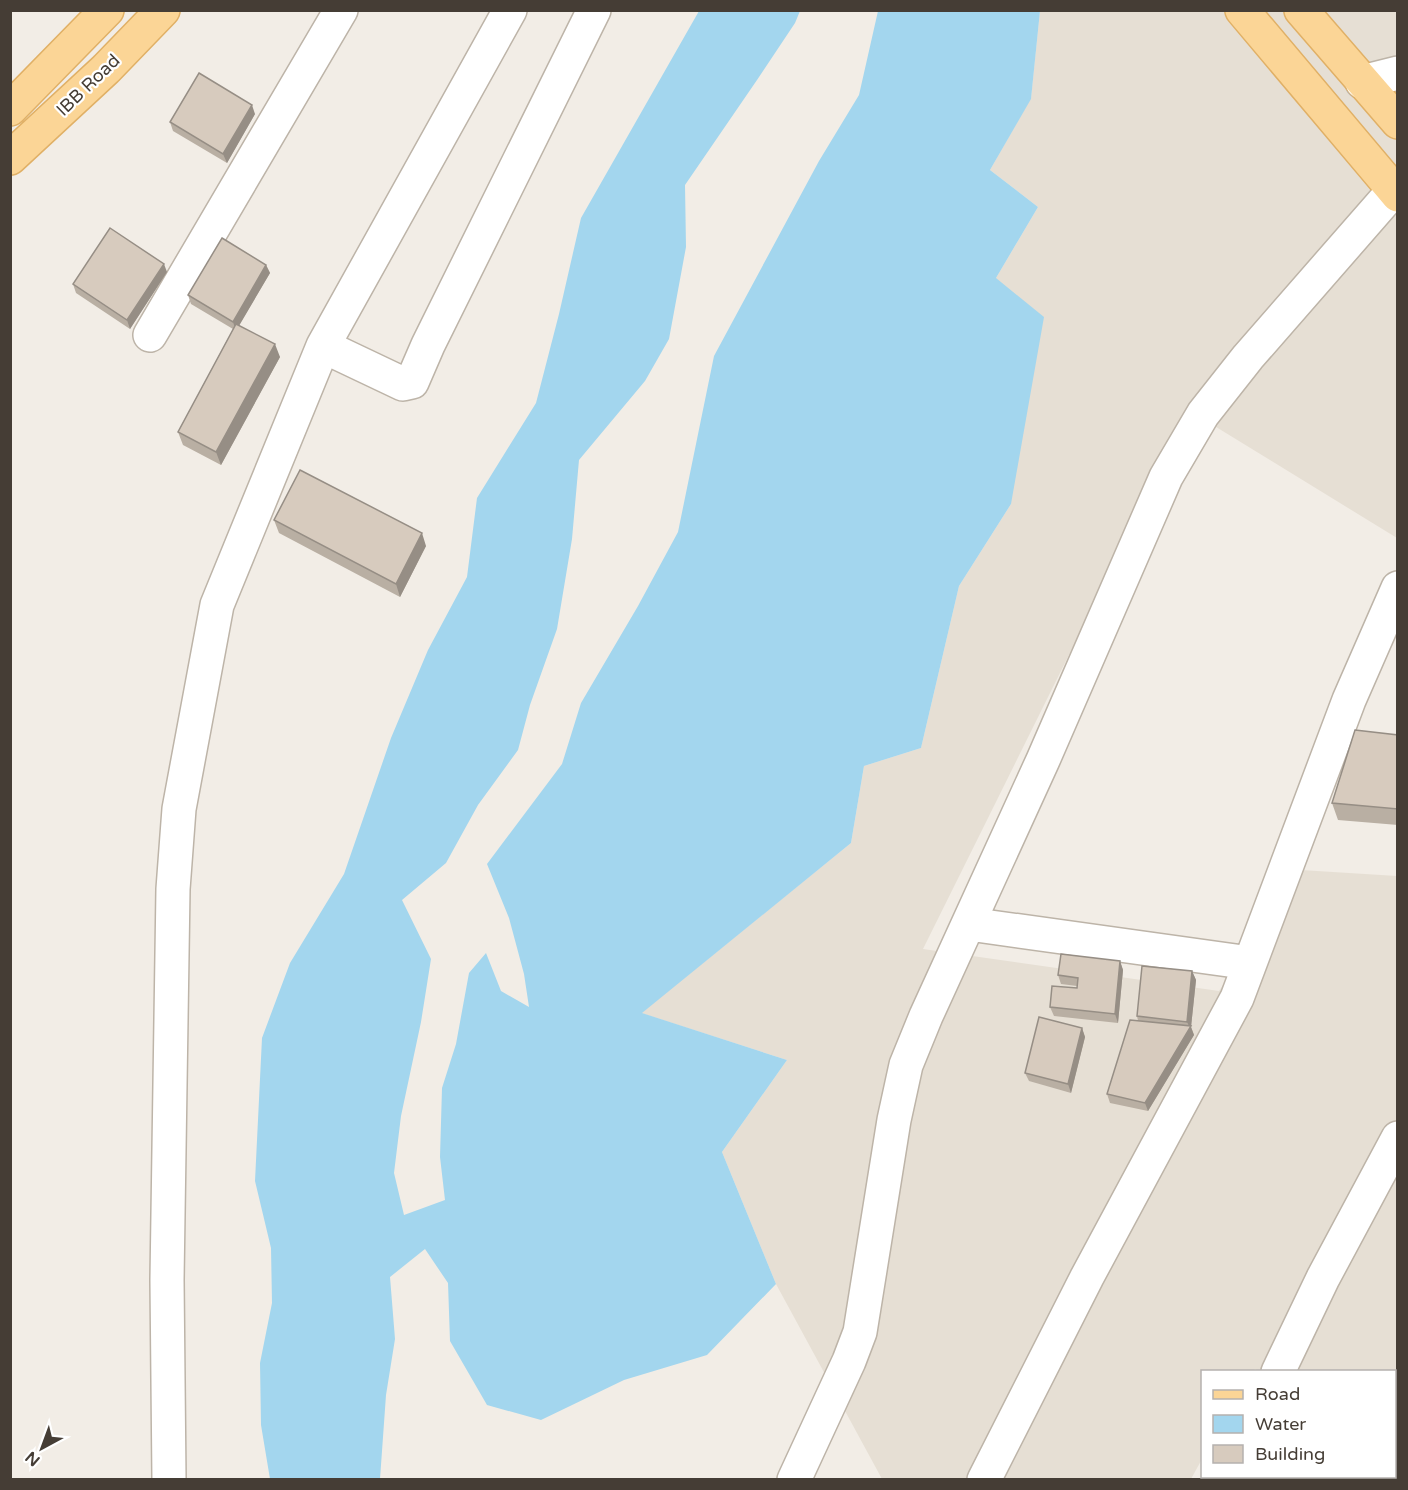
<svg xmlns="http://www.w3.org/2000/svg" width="1408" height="1490" font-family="'Varela Round',sans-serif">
	<rect width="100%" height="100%" fill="#f2ede6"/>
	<!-- residential -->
	<path fill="#e6dfd4" d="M1040 11H1397V538L1190 411 923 949 1219 991 1301 870 1397 876V1441L1394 1440V1372H1259L1255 1369 1253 1372H1202V1459L1191 1479H882L776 1284 722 1152 787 1060 641 1013 851 843 864 766 921 748 959 586 1011 504 996 278 1038 207 990 170 1031 98Z"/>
	<!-- water -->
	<path fill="#a3d6ee" d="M699 11H800L795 23 757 80 685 185 686 247 669 339 645 381 579 460 572 539 557 629 530 705 518 750 478 805 446 863 402 900 431 959 421 1022 401 1116 394 1173 404 1215 445 1200 440 1157 442 1088 456 1044 469 973 486 953 501 991 529 1007 524 974 509 918 487 864 562 764 581 703 638 606 678 532 714 356 819 161 859 95 878 11H1040L1031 99 990 170 1038 207 996 278 1044 317 1011 504 959 586 921 748 864 766 851 843 642 1013 787 1060 722 1152 776 1284 707 1355 624 1380 541 1420 487 1405 450 1341 448 1283 425 1249 390 1277 395 1339 386 1395 380 1479H270L261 1425 260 1363 272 1303 271 1248 255 1181 262 1038 290 963 344 874 391 738 428 650 467 577 477 498 536 403 559 314 581 218Z"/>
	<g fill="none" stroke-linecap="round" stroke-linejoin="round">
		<!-- minor casing -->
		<g stroke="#bdb4a8" stroke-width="36">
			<path id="minor" d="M1362 82 1398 73
				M150 335 341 10
				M323 346 403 384 412 382 428 345 594 10
				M969 924 1250 963
				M1278 1372 1323 1278 1398 1138
				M169 1480 167 1280 173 889 179 809 217 605 323 346 510 10
				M794 1480 849 1361 860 1332 894 1120 906 1065 926 1016 1043 760 1166 477 1203 414 1248 357 1393 191
				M984 1480 1087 1277 1237 998 1349 700 1398 588
				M1226 1480 1228 1476"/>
		</g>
		<!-- major casing -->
		<g stroke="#e0b066" stroke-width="36">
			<path id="major" d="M1242 10 1398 195
				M1301 10 1398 122
				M10 109 107 10
				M10 158 106 69 163 10"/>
		</g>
		<!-- minor -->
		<use href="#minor" stroke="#fff" stroke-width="33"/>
		<!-- major -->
		<use href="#major" stroke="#fbd596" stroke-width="33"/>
	</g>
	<!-- wall -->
	<path fill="#b9afa3" d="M255 114 227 163 173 131 170 122Z
		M266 265 270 273 239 325 280 357 221 465 183 445 178 432 233 329 191 304 188 295Z
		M167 272 130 329 76 293 73 284Z
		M274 520 426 546 400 597 279 533Z
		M1398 735V825L1338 820 1332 803Z
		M1120 961 1123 970 1118 1023 1054 1016 1050 1007 1077 988V986L1061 984 1058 975Z
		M1192 971 1196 980 1191 1027 1194 1035 1148 1111 1110 1103 1107 1094 1138 1021 1137 1016Z
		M1082 1028 1085 1037 1071 1093 1029 1081 1025 1073Z"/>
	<!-- shaded-wall -->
	<path fill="#968e85" d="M252 105 255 114 227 163 223 154Z
		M164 264 167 272 130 329 127 320Z
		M266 265 270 273 236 331 233 322Z
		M275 344 280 357 221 465 216 452Z
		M422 533 426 546 400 597 396 584Z
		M1120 961 1123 970 1118 1023 1115 1014Z
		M1192 971 1196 980 1191 1027 1194 1035 1148 1111 1145 1103 1190 1028 1187 1022Z
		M1082 1028 1085 1037 1071 1093 1068 1084Z
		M1314 1476H1327L1326 1479H1313Z"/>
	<!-- building -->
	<path fill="#d7cbbe" stroke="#968e85" stroke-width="1.5" d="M199 73 252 105 223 154 170 122Z
		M110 228 164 264 127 320 73 284Z
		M222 238 266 265 233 322 188 295Z
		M236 324 275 344 216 452 178 432Z
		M300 470 422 533 396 584 274 520Z
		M1355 730 1398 735V809L1332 803Z
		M1061 954 1120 961 1115 1014 1050 1007 1052 986 1077 988 1078 978 1058 975Z
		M1142 966 1192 971 1187 1022 1137 1016Z
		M1039 1017 1082 1028 1068 1084 1025 1073Z
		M1130 1020 1191 1026 1145 1103 1107 1094Z
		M1395 1419 1398 1420V1479H1336L1337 1476H1395Z
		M1253 1476H1314L1313 1479H1252Z"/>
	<g text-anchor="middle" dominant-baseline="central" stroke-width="4.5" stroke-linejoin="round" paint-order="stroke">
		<!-- street labels -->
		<g font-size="18" fill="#453d35" stroke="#fff">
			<text transform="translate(88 85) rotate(-44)">IBB Road</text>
		</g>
	</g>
	<!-- border -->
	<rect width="1408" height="1490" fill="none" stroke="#453d35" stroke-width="24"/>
	<!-- legend -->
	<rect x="1201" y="1370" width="195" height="108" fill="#ffffff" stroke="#b5b1ae" stroke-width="1.5"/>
	<rect x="1213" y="1390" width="30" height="9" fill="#fbd596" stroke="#b5b1ae" stroke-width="1.5"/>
	<text x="1255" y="1400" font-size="18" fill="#453d35">Road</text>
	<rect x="1213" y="1415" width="30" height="18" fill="#a3d6ee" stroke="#b5b1ae" stroke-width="1.5"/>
	<text x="1255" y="1430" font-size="18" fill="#453d35">Water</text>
	<rect x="1213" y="1445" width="30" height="18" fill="#d7cbbe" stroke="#b5b1ae" stroke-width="1.5"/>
	<text x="1255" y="1460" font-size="18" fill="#453d35">Building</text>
	<!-- north arrow -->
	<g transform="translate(42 1448) rotate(221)" stroke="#ffffff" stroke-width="4.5" paint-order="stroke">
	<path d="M0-4.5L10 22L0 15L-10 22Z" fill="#453d35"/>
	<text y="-9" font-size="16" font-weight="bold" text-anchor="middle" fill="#453d35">N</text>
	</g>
</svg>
